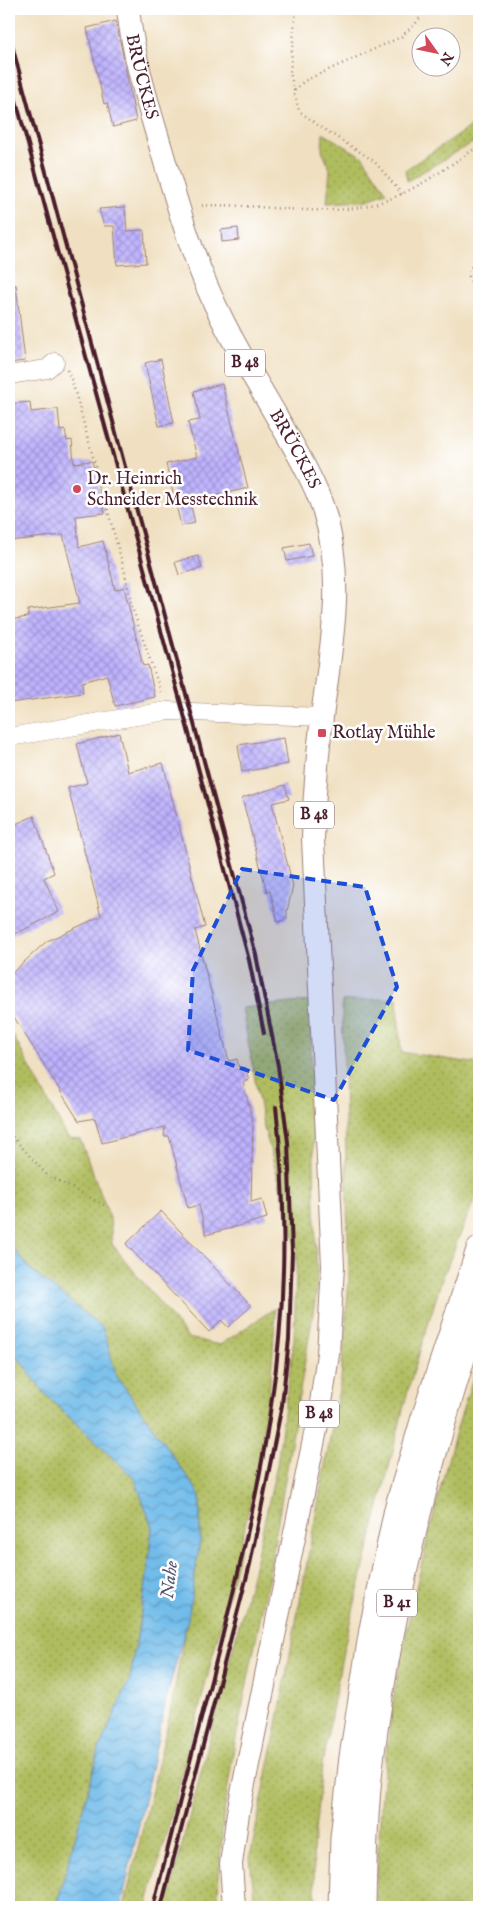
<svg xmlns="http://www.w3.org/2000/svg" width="488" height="1916" font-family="'IM FELL English',serif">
	<defs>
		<pattern id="grass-dots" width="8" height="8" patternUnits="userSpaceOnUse" patternTransform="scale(1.25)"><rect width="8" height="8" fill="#b0bd5f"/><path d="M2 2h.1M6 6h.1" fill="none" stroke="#91994f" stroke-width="1.8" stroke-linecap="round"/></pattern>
		<pattern id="water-waves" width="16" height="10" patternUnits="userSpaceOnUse" patternTransform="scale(1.25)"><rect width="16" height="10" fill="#71bcea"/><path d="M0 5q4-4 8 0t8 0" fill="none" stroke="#5f98be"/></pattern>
		<pattern id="building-cross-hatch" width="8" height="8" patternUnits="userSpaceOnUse" patternTransform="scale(1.25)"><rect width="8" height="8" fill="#beb3fe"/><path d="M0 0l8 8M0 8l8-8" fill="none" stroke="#9c91ce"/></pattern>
	</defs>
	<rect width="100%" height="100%" fill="#fff"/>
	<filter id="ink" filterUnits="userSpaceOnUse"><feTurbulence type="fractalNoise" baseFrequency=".02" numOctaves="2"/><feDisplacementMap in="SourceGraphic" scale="10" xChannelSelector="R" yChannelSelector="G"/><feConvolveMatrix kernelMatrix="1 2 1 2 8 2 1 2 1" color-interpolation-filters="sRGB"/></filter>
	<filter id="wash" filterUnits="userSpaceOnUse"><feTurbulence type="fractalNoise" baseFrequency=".0096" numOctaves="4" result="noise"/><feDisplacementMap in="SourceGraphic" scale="20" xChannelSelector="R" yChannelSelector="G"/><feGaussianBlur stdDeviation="1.12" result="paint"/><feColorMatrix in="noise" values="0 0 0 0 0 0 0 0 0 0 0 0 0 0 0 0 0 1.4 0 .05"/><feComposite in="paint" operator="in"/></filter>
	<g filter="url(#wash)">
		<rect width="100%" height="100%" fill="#f0e0c1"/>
		<!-- grass -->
		<path fill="url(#grass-dots)" stroke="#7d6e45" d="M479 121V139L407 181 405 170Z
			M323 133 363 157 387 193 364 201 327 203 330 170 322 150Z
			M397 998 401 1052 479 1064V1188L441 1282 408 1390 343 1651 322 1765 313 1851 316 1907H255L250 1857 275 1735 341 1379 349 1279 342 1001Z
			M310 1001 317 1290 268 1580 233 1753 223 1819 217 1907H166L255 1563 277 1465 294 1339 297 1247 263 1124 242 1008Z
			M9 1028 68 1138 80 1139 110 1218 112 1244 188 1338 220 1345 275 1308C273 1422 244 1536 215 1647 193 1734 170 1820 147 1907H124L169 1718 182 1648 200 1542V1496L116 1375 103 1328 32 1271 9 1243Z
			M9 1346 47 1396 135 1479 152 1527 147 1576 130 1679 100 1747 56 1907H9Z
			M479 1363V1907H375C378 1848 381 1789 389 1730 397 1665 413 1601 428 1537 443 1478 457 1420 479 1363Z"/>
		<!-- water -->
		<path fill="url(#water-waves)" stroke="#5e6e8a" d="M9 1243 32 1271 103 1328 116 1375 200 1495V1542L188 1619 166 1700 121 1907H56L100 1747 130 1679 147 1576 152 1527 135 1479 47 1396 9 1346Z"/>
		<g id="blocks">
			<!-- building -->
			<path fill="url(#building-cross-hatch)" d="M116 21 136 121 113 127 107 103 104 104 87 28Z
				M125 207 127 231 144 230 146 263 117 265 114 226H104L99 209Z
				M238 228 239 240 222 242 221 230Z
				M9 285H16L25 361 9 363Z
				M161 359 174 423 159 426 145 363Z
				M222 384 248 488 190 502 195 523 181 526 166 464 197 457 188 422 200 420 194 391Z
				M30 402 31 412 58 409 60 431 65 430 67 441 72 440 74 463 92 461 105 513 76 516 79 547 103 541 115 590 124 587 143 666 148 665 155 697 115 706 107 675 82 682 83 693 9 703V620L28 617V610L80 603 63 535 9 541V404Z
				M309 543 312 556 287 561 284 548Z
				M198 556 202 568 179 575 175 562Z
				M119 733 128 772 163 763 205 927 195 930 229 1061 237 1059 239 1069 245 1067 249 1080 243 1082 253 1123 251 1202 262 1199 267 1218 206 1235 199 1205 188 1208 169 1136H164L165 1127 102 1143 95 1118 79 1121 9 1009V973L13 972 47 941 101 916 68 788 87 783 77 744Z
				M284 738 288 764 242 772 238 745Z
				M285 785 289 799 272 803 293 886 287 911V919L278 922 270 891 267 892 242 798Z
				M34 816 54 873 44 878 59 912 9 937V868L14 866 9 851V827Z
				M161 1211 251 1306 228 1327 221 1320 209 1332 126 1244Z"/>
		</g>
	</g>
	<g filter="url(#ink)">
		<use href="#blocks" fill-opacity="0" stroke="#9d8076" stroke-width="1"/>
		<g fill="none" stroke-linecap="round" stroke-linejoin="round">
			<!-- minor casing -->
			<g stroke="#9d8076" stroke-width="19">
				<path id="minor" d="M9 375 47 369 55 362
					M9 737 167 711 322 717"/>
			</g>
			<!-- major casing -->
			<g stroke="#9d8076" stroke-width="24">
				<g id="major">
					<path id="s1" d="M128 9C133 55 147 101 160 145 177 204 194 264 222 319 241 358 265 395 286 433 300 457 314 482 323 508 346 580 331 644 322 717 317 758 314 798 313 839L333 1266 328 1354 320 1410 238 1813 231 1864 234 1907"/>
				</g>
			</g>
			<!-- highway casing -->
			<g stroke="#9d8076" stroke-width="27">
				<path id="highway" d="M341 1907 343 1838 352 1757 372 1629 397 1509 423 1421 479 1250
					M363 1907C364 1856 365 1804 372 1752 385 1651 407 1551 434 1453 448 1404 462 1355 479 1308"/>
			</g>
			<!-- path -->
			<path stroke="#9d8076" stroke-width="2.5" stroke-dasharray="1 4" stroke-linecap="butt" d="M294 91 290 72 296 9
				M402 194 374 161 319 126 299 111 294 91 304 81 401 37 418 21 424 9
				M197 206C258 201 328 222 387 200 420 188 450 165 479 146
				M479 260 470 268 469 276 479 307
				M67 370 72 381 125 573 131 604 162 695
				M9 1133 47 1175 108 1207"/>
			<!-- minor -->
			<use href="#minor" stroke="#fff" stroke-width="18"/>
			<!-- major -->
			<use href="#major" stroke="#fff" stroke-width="22"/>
			<!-- highway -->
			<use href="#highway" stroke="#fff" stroke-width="25"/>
			<!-- rail -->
			<path stroke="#4a1f2b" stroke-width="4" d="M9 34 256 955 278 1066 288 1142 292 1252 289 1339 282 1405 250 1564 161 1907
				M9 75 183 711 249 960 264 1033
				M153 1907C172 1832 191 1756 211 1681 234 1590 258 1499 271 1405 286 1307 287 1205 276 1107"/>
		</g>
	</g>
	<!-- marked area -->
	<path fill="#1d4ed8" fill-opacity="0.2" stroke="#1d4ed8" stroke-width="4" stroke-dasharray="10 6" stroke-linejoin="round" d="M242 869 365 887 397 987 334 1100 188 1050 193 970Z"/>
	<!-- markers -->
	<g fill="#d1495b" stroke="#fff" stroke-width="2">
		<circle cx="77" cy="489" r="5"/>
		<rect x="317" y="728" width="10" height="10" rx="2.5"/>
	</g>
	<g text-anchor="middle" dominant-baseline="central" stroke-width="5" stroke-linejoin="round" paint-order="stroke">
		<!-- shield labels -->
		<g fill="#fff" stroke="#80626b" stroke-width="1">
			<rect x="225" y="349.5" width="40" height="27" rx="4"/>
			<rect x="294" y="801.5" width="40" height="27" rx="4"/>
			<rect x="299" y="1400.5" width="40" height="27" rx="4"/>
			<rect x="377" y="1589.5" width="40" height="27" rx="4"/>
		</g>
		<g font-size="16" font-weight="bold" fill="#4a1f2b">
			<text x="245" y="363">B 48</text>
			<text x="314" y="815">B 48</text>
			<text x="319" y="1414">B 48</text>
			<text x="397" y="1603">B 41</text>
		</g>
		<!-- street labels -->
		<g font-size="18" fill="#4a1f2b" stroke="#fff">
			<text stroke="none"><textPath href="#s1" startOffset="69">BRÜCKES</textPath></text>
			<text stroke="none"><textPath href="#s1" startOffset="474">BRÜCKES</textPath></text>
		</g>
		<!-- poi labels -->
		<g font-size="18" fill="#4a1f2b" stroke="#fff" text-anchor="start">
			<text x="87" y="479">Dr. Heinrich<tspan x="87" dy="21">Schneider Messtechnik</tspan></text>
			<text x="332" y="733">Rotlay Mühle</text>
		</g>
		<!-- water labels -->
		<g font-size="19" font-style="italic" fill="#58566e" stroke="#fff">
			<text transform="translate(170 1580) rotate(-83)">Nahe</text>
		</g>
	</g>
	<!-- margin -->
	<rect width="488" height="1916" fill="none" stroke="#fff" stroke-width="30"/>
	<!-- north arrow -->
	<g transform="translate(436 52) rotate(123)"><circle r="24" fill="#ffffff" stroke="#b7a5aa"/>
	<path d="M0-4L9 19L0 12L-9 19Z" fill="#d1495b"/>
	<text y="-8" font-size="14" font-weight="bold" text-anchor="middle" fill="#4a1f2b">N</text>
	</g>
</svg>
